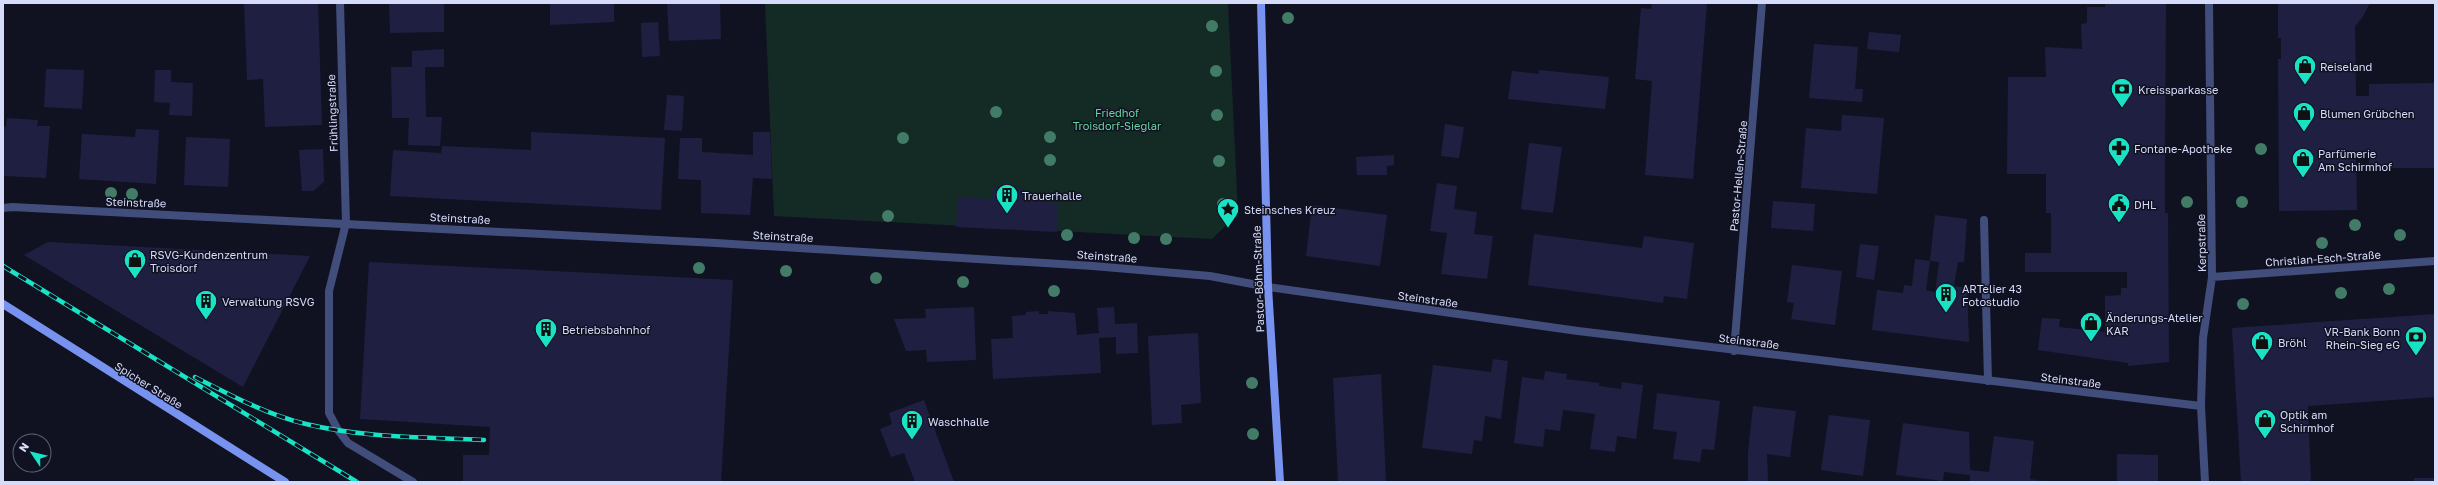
<svg xmlns="http://www.w3.org/2000/svg" width="2438" height="485" font-family="'Golos Text',sans-serif">
	<rect width="100%" height="100%" fill="#101222"/>
	<!-- green -->
	<path fill="#142b25" d="M765 3H1228L1238 214 1212 239 774 216Z"/>
	<!-- building -->
	<path fill="#1f2041" d="M244 3H318L322 125 265 127 263 79 247 80Z
		M389 3H444V32L390 33Z
		M550 3H614V22L550 25Z
		M667 3H720L721 39 669 41Z
		M1652 3H1707L1693 179 1645 175 1652 81 1635 79 1641 8 1651 9Z
		M2105 3H2166L2165 155V213H2168L2169 362 2128 366V363L2038 350 2042 318 2060 319 2059 327 2105 332V296L2121 295V288H2127V272H2025V253H2051V213H2046V174H2007L2008 77H2046L2045 47 2082 49 2081 24 2087 23V7H2105Z
		M2278 3H2370L2362 18 2355 26 2356 96H2369V84L2435 83V168H2369V155L2356 154 2357 210 2279 211 2278 59H2281V38H2278Z
		M658 22 660 56 642 57 641 23Z
		M1869 32 1901 35 1899 52 1867 49Z
		M1814 44 1858 47 1855 89H1863L1862 102 1809 98Z
		M444 49V67H425L426 117H442L440 146 408 145 409 118H392L391 67H412V51Z
		M46 69 84 70 82 109 44 107Z
		M155 70H171V82L193 83 192 116 169 115 170 103 154 102Z
		M1539 70 1609 77 1605 109 1508 99 1512 71 1539 74Z
		M667 95 684 96 682 131 664 130Z
		M1842 115 1884 118 1877 194 1801 188 1806 128 1841 131Z
		M7 118 38 120 37 126H50L46 178 3 176V127H6Z
		M1445 124 1464 127 1459 158 1441 156Z
		M136 129 159 130 156 184 79 179 82 134 135 137Z
		M531 132 665 138 661 210 390 196 393 150 441 153 442 146 531 150Z
		M753 132H770L772 179 753 178 750 215 701 213V180L678 179 680 138H702V152L753 155Z
		M186 137 230 139 228 187 184 185Z
		M1529 143 1562 147 1553 213 1521 209Z
		M323 149 324 182 313 191H302L299 150Z
		M1394 155V165L1387 166V175H1357L1356 157Z
		M1437 183 1457 186 1454 209 1477 212 1474 234 1493 236 1487 279 1441 274 1447 233 1430 231Z
		M993 187 1025 189 1024 201 1058 203 1057 232 956 227 958 197 992 199Z
		M1773 201 1815 204 1813 231 1771 228Z
		M1312 205 1387 215 1380 266 1306 256Z
		M1935 215 1967 219 1964 262H1958L1954 286 1967 288 1969 342 1872 330 1877 290 1903 293 1904 285 1912 286 1915 259 1930 261 1926 290 1935 292 1939 262 1930 261Z
		M1534 234 1642 248 1644 236 1694 243 1687 299 1664 296 1663 303 1528 285Z
		M48 242 310 256 243 387 24 255Z
		M1860 244 1879 246 1874 280 1856 277Z
		M369 262 733 280 721 482H463V455H489L490 427 360 419Z
		M1792 265 1842 271 1835 325 1791 319 1794 303 1787 302Z
		M974 307 976 360 927 362 926 350 906 351 894 319 926 318 925 309Z
		M1114 307 1115 324 1137 323 1138 353 1116 354V337L1099 338 1101 373 993 379 991 339 1013 338 1012 316 1026 315V312L1039 311V314H1048V311L1075 313 1077 335 1099 333 1097 308Z
		M2435 314V397L2308 406 2311 482H2241L2232 328Z
		M1198 333 1201 403 1181 405 1182 423 1152 425 1148 336Z
		M1493 359 1508 361 1501 419 1485 416 1482 441 1474 440 1472 454 1422 448 1433 365 1491 372Z
		M1545 371 1567 374 1566 379 1599 383V386L1621 389 1622 382 1643 385 1636 439 1617 436 1615 452 1590 449 1595 414 1563 410 1560 431 1545 429 1543 447 1514 443 1522 377 1544 380Z
		M1381 374 1386 482H1338L1333 378Z
		M1657 393 1720 401 1714 450 1702 449 1700 462 1673 459 1677 432 1653 429Z
		M924 400 929 414 954 482H915L904 453 891 457 880 429 892 424 889 413Z
		M1753 406 1796 411 1790 457 1767 454 1768 482H1748V452Z
		M1829 415 1870 420 1863 476 1821 470Z
		M1903 423 1969 432 1970 470 1989 472 1994 436 2034 441 2030 479 2049 482H1970V475L1944 472 1943 481 1896 475Z
		M2117 454 2158 455V482H2117Z
		M2414 478H2435V482H2414Z"/>
	<g fill="none" stroke-linecap="round" stroke-linejoin="round">
		<!-- lane -->
		<path stroke="#414d7b" stroke-width="8" d="M1984 220 1988 381
			M346 223 329 291V413L338 430 348 443 413 482"/>
		<!-- street -->
		<path stroke="#414d7b" stroke-width="8" d="M340 3 346 223
			M3 208 12 207 716 243 1093 266 1210 276 1268 287 1578 331 2201 406
			M2212 277 2435 261
			M1734 351 1762 3
			M2205 482 2201 406 2203 338 2212 277 2209 3"/>
		<!-- secondary -->
		<path stroke="#7892ef" stroke-width="8" d="M1261 3 1268 287 1280 482
			M3 304 285 482"/>
		<!-- rail casing -->
		<g stroke="#1ae2c5" stroke-width="4.5">
			<path id="rail" d="M3 266 357 482
				M195 377C230 395 268 415 306 424 364 438 425 437 484 440"/>
		</g>
		<!-- rail -->
		<use href="#rail" stroke="#101222" stroke-width="3" stroke-dasharray="9" stroke-linecap="butt"/>
	</g>
	<!-- trees -->
	<g fill="#427c66">
		<circle cx="1288" cy="18" r="6"/>
		<circle cx="1212" cy="26" r="6"/>
		<circle cx="1216" cy="71" r="6"/>
		<circle cx="996" cy="112" r="6"/>
		<circle cx="1217" cy="115" r="6"/>
		<circle cx="1050" cy="137" r="6"/>
		<circle cx="903" cy="138" r="6"/>
		<circle cx="2261" cy="149" r="6"/>
		<circle cx="1050" cy="160" r="6"/>
		<circle cx="1219" cy="161" r="6"/>
		<circle cx="111" cy="193" r="6"/>
		<circle cx="132" cy="194" r="6"/>
		<circle cx="2187" cy="202" r="6"/>
		<circle cx="2242" cy="202" r="6"/>
		<circle cx="1223" cy="204" r="6"/>
		<circle cx="888" cy="216" r="6"/>
		<circle cx="2355" cy="225" r="6"/>
		<circle cx="1067" cy="235" r="6"/>
		<circle cx="2400" cy="235" r="6"/>
		<circle cx="1134" cy="238" r="6"/>
		<circle cx="1166" cy="239" r="6"/>
		<circle cx="2322" cy="243" r="6"/>
		<circle cx="699" cy="268" r="6"/>
		<circle cx="786" cy="271" r="6"/>
		<circle cx="876" cy="278" r="6"/>
		<circle cx="963" cy="282" r="6"/>
		<circle cx="2389" cy="289" r="6"/>
		<circle cx="1054" cy="291" r="6"/>
		<circle cx="2341" cy="293" r="6"/>
		<circle cx="2243" cy="304" r="6"/>
		<circle cx="1252" cy="383" r="6"/>
		<circle cx="1253" cy="434" r="6"/>
	</g>
	<!-- icons -->
	<defs>
		<g id="shop-pin" transform="scale(1.15)"><path d="M0 17L-7.5 6A9.5 9.5 0 1 1 7.5 6Z" fill="#1ae2c5" stroke="#101222"/><path d="M-5-2.5h2.3a2.7 3.5 0 0 1 5.4 0H5L5.5 6h-11ZM-1.5-2.5h3a1.5 2.3 0 0 0-3 0Z" fill="#111"/></g>
		<g id="bank-pin" transform="scale(1.15)"><path d="M0 17L-7.5 6A9.5 9.5 0 1 1 7.5 6Z" fill="#1ae2c5" stroke="#101222"/><path d="M-6-4H6V4H-6ZM0-2.3a2.3 2.3 0 1 0 0 4.6a2.3 2.3 0 1 0 0-4.6Z" fill="#111"/></g>
		<g id="pharmacy-pin" transform="scale(1.15)"><path d="M0 17L-7.5 6A9.5 9.5 0 1 1 7.5 6Z" fill="#1ae2c5" stroke="#101222"/><path d="M-2-6h4v4h4v4h-4v4h-4v-4h-4v-4h4Z" fill="#111"/></g>
		<g id="building-pin" transform="scale(1.15)"><path d="M0 17L-7.5 6A9.5 9.5 0 1 1 7.5 6Z" fill="#1ae2c5" stroke="#101222"/><path d="M-4-6H4V6H1V3H-1V6H-4ZM-2.5-4.3h1.7v1.8h-1.7ZM.8-4.3h1.7v1.8H.8ZM-2.5-1h1.7V.8h-1.7ZM.8-1h1.7V.8H.8Z" fill="#111"/></g>
		<g id="civic-pin" transform="scale(1.15)"><path d="M0 17L-7.5 6A9.5 9.5 0 1 1 7.5 6Z" fill="#1ae2c5" stroke="#101222"/><path d="M-.6-6.5H3V-4.5H.6V-3L4-1V1h2V6H-6V1h2V-1L-.6-3ZM-1.2 2.5V6h2.4V2.5Z" fill="#111"/></g>
		<g id="sight-pin" transform="scale(1.15)"><path d="M0 17L-7.5 6A9.5 9.5 0 1 1 7.5 6Z" fill="#1ae2c5" stroke="#101222"/><path d="M0-6L1.8-2.2L6-1.7L2.9 1.2L3.7 5.4L0 3.3L-3.7 5.4L-2.9 1.2L-6-1.7L-1.8-2.2Z" fill="#111"/></g>
	</defs>
	<g fill-rule="evenodd">
		<use href="#shop-pin" x="2305" y="66"/>
		<use href="#bank-pin" x="2122" y="89"/>
		<use href="#shop-pin" x="2304" y="113"/>
		<use href="#pharmacy-pin" x="2119" y="148"/>
		<use href="#shop-pin" x="2303" y="159"/>
		<use href="#building-pin" x="1007" y="195"/>
		<use href="#civic-pin" x="2119" y="204"/>
		<use href="#sight-pin" x="1228" y="209"/>
		<use href="#shop-pin" x="135" y="260"/>
		<use href="#building-pin" x="1946" y="294"/>
		<use href="#building-pin" x="206" y="301"/>
		<use href="#shop-pin" x="2091" y="323"/>
		<use href="#building-pin" x="546" y="329"/>
		<use href="#bank-pin" x="2416" y="337"/>
		<use href="#shop-pin" x="2262" y="342"/>
		<use href="#shop-pin" x="2265" y="420"/>
		<use href="#building-pin" x="912" y="421"/>
	</g>
	<g text-anchor="middle" dominant-baseline="central" stroke-width="3" stroke-linejoin="round" paint-order="stroke">
		<!-- poi labels -->
		<g font-size="11" fill="#d6dbfa" stroke="#101222" text-anchor="start">
			<text x="2320" y="66">Reiseland</text>
			<text x="2138" y="89">Kreissparkasse</text>
			<text x="2320" y="113">Blumen Grübchen</text>
			<text x="2134" y="148">Fontane-Apotheke</text>
			<text x="2318" y="153">Parfümerie<tspan x="2318" dy="13">Am Schirmhof</tspan></text>
			<text x="1022" y="195">Trauerhalle</text>
			<text x="2134" y="204">DHL</text>
			<text x="1244" y="209">Steinsches Kreuz</text>
			<text x="150" y="254">RSVG-Kundenzentrum<tspan x="150" dy="13">Troisdorf</tspan></text>
			<text x="1962" y="288">ARTelier 43<tspan x="1962" dy="13">Fotostudio</tspan></text>
			<text x="222" y="301">Verwaltung RSVG</text>
			<text x="2106" y="317">Änderungs-Atelier<tspan x="2106" dy="13">KAR</tspan></text>
			<text x="562" y="329">Betriebsbahnhof</text>
			<text x="2400" y="331" text-anchor="end">VR-Bank Bonn<tspan x="2400" dy="13">Rhein-Sieg eG</tspan></text>
			<text x="2278" y="342">Bröhl</text>
			<text x="2280" y="414">Optik am<tspan x="2280" dy="13">Schirmhof</tspan></text>
			<text x="928" y="421">Waschhalle</text>
		</g>
		<!-- park labels -->
		<g font-size="11" fill="#6ad29e" stroke="#101222">
			<text x="1117" y="112">Friedhof<tspan x="1117" dy="13">Troisdorf-Sieglar</tspan></text>
		</g>
		<!-- street labels -->
		<g font-size="11" fill="#d6dbfa" stroke="#101222">
			<text transform="translate(332 113) rotate(-92)">Frühlingstraße</text>
			<text transform="translate(1738 176) rotate(-85)">Pastor-Hellen-Straße</text>
			<text transform="translate(136 202) rotate(2)">Steinstraße</text>
			<text transform="translate(460 218) rotate(3)">Steinstraße</text>
			<text transform="translate(783 236) rotate(3)">Steinstraße</text>
			<text transform="translate(2201 243) rotate(-91)">Kerpstraße</text>
			<text transform="translate(1107 256) rotate(4)">Steinstraße</text>
			<text transform="translate(2323 258) rotate(-4)">Christian-Esch-Straße</text>
			<text transform="translate(1258 279) rotate(-92)">Pastor-Böhm-Straße</text>
			<text transform="translate(1428 299) rotate(8)">Steinstraße</text>
			<text transform="translate(1749 341) rotate(7)">Steinstraße</text>
			<text transform="translate(2071 380) rotate(7)">Steinstraße</text>
			<text transform="translate(149 385) rotate(32)">Spicher Straße</text>
		</g>
	</g>
	<!-- border -->
	<rect width="2438" height="485" fill="none" stroke="#d6dbfa" stroke-width="8"/>
	<!-- north arrow -->
	<g transform="translate(32 453) rotate(305)"><circle r="19" fill="#101222" stroke="#5f6278"/>
	<path d="M0-3L7 15L0 10L-7 15Z" fill="#1ae2c5"/>
	<text y="-6" font-size="11" font-weight="bold" text-anchor="middle" fill="#d6dbfa">N</text>
	</g>
</svg>
